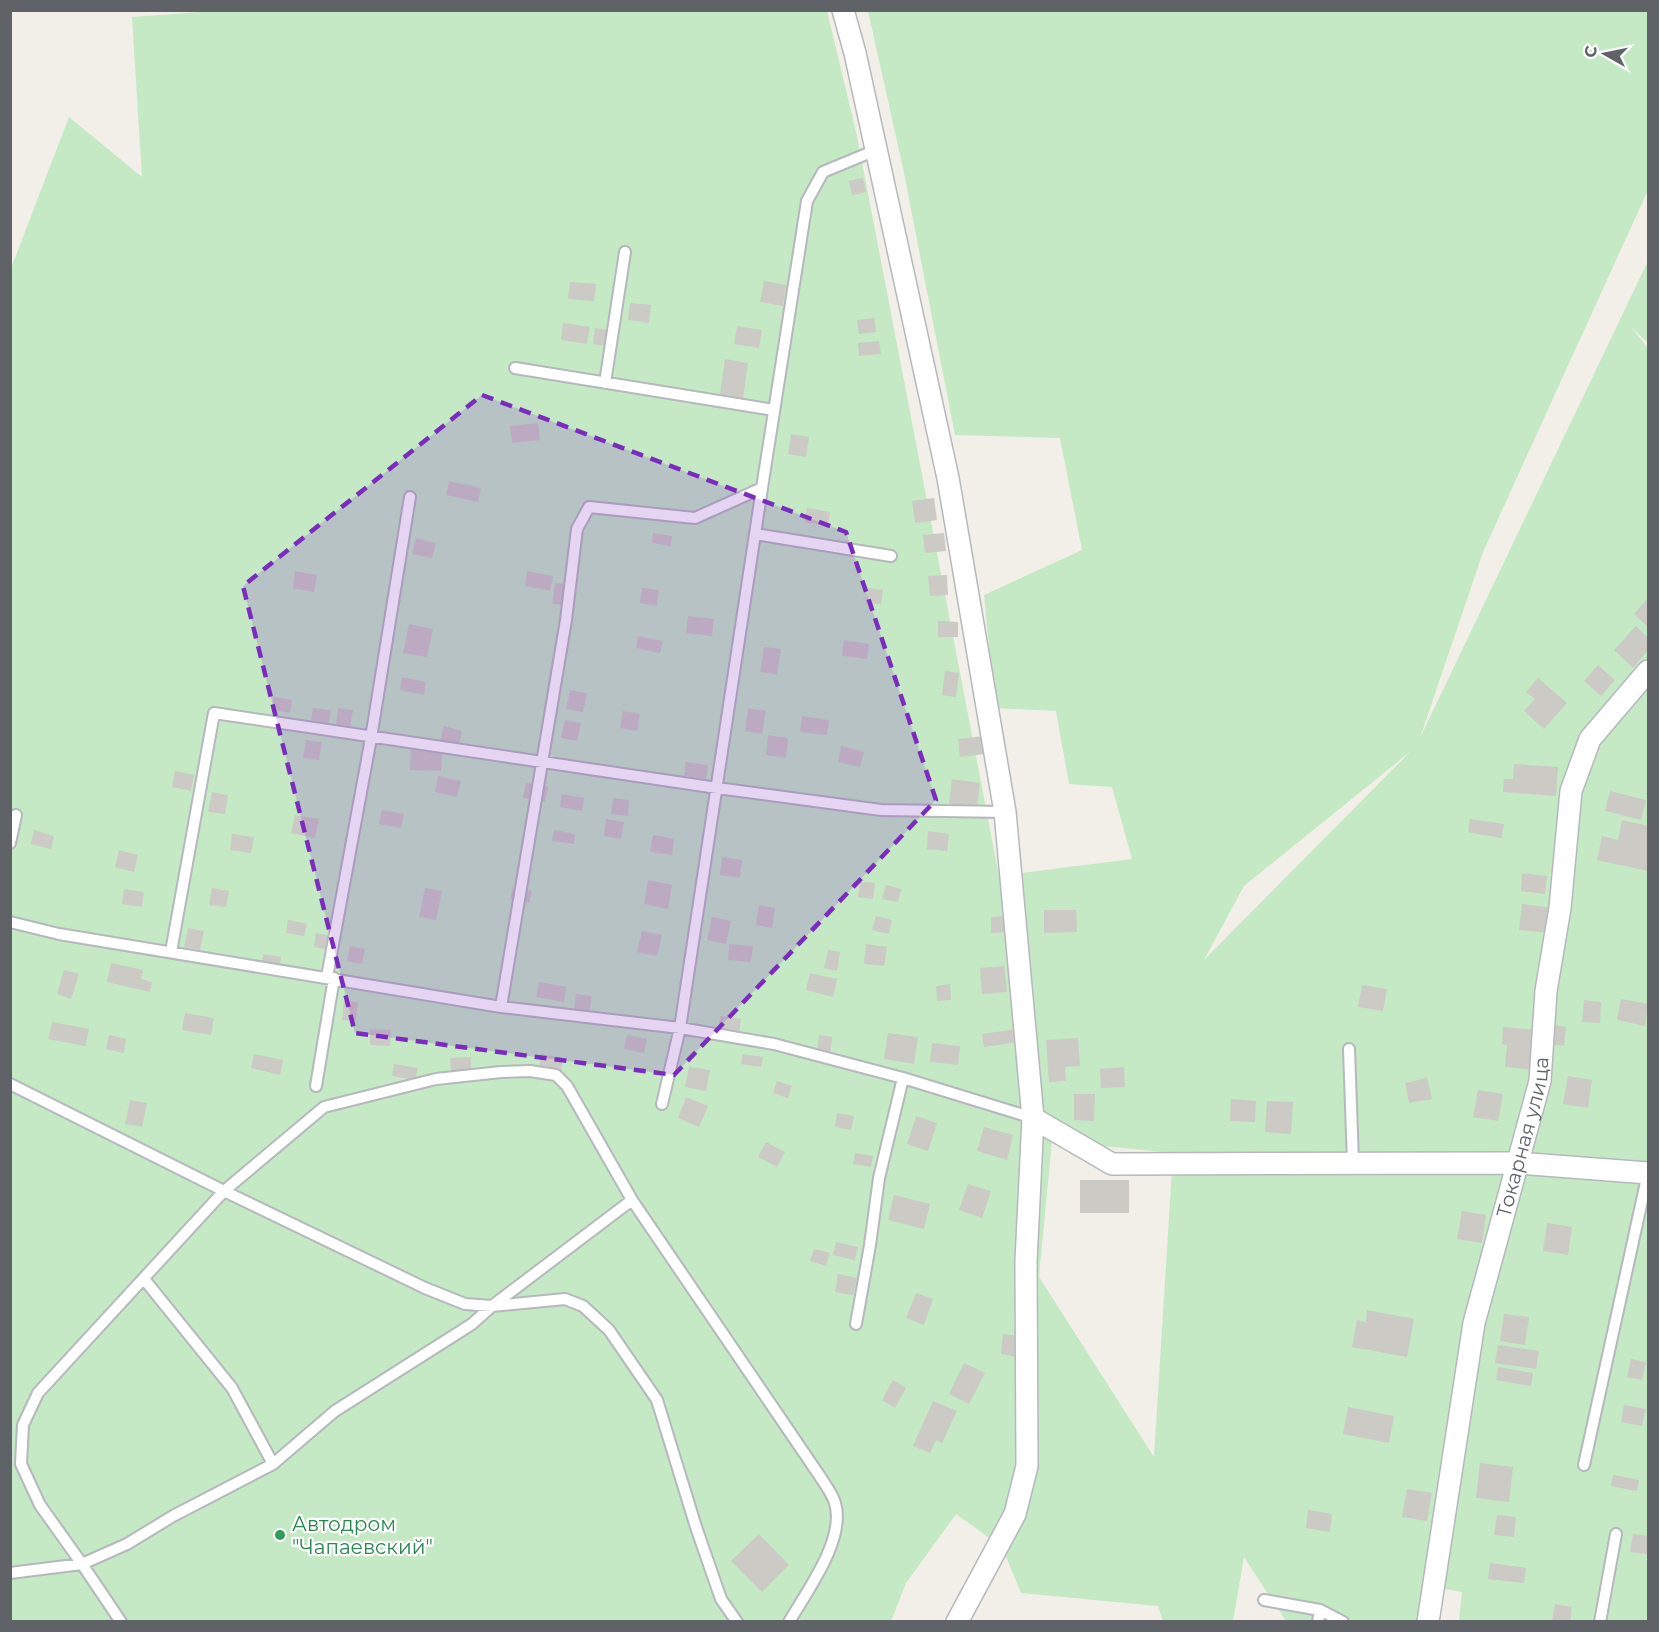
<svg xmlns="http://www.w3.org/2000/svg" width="1659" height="1632" font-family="Montserrat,sans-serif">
	<rect width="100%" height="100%" fill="#f1efe8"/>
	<!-- green -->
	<path fill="#c5e8c5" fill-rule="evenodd" d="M230 10 827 11 857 136 999 876 1132 859 1112 787 1069 784 1056 711 995 708 984 595 1082 550 1060 438 955 435 903 168 868 11H1648V190L1483 552 1420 738 1648 261V343L1631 327 1648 348V1621H1459L1462 1592 1429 1586 1421 1621H1286L1244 1557 1233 1621H1163L1158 1606 1021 1593 1002 1547 956 1514 906 1583 891 1621H11L10 271 69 117 142 177 132 17ZM1411 751 1204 960 1244 886ZM1052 1141 1173 1153 1154 1457 1039 1277Z"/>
	<!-- building -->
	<path fill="#cccac5" d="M863 178 866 192 852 195 849 181Z
		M764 281 786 285 783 306 760 302Z
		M570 282 596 284 594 301 568 299Z
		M630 303 651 305 649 323 628 320Z
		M874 318 876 332 859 334 857 320Z
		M563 323 590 327 587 344 561 340Z
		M737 326 762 330 759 348 734 344Z
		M595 328 607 330 605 346 593 344Z
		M879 341 881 354 859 356 858 343Z
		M725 359 748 363 743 398 720 395Z
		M538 423 540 440 512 443 510 426Z
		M791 434 809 437 806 457 788 454Z
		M449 481 481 488 478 502 446 495Z
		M934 498 937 520 915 523 912 501Z
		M807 508 830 512 828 526 805 522Z
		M653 533 672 536 671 546 652 543Z
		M944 533 946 551 925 553 923 535Z
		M416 538 436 543 432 558 412 554Z
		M295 571 317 575 314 592 293 588Z
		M527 571 553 576 550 591 525 586Z
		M947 575 948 595 930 596 928 576Z
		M555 583 575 585 573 606 552 604Z
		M642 588 659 590 657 606 640 603Z
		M868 588 883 590 881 604 866 603Z
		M1648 598V627L1634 614Z
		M688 616 714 619 712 636 686 633Z
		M938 621 958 622V637H938Z
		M409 624 433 629 427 657 403 653Z
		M1636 626 1648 638V650L1633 668 1614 650Z
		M638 636 663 641 660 653 636 648Z
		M844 640 869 644 867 659 842 656Z
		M764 647 781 649 777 674 760 672Z
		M1598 665 1615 680 1601 696 1584 681Z
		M945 671 959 673 956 697 942 695Z
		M402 677 426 682 424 695 400 690Z
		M1538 678 1567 703 1544 729 1524 711 1535 699 1526 692Z
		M570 690 587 693 583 712 566 709Z
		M274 697 292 700 290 713 272 710Z
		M313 708 331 710 329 723 311 721Z
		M338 708 353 710 350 726 336 725Z
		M748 708 766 711 762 734 745 731Z
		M623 711 640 714 637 731 620 728Z
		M802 716 829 720 827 735 800 732Z
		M565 720 581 723 577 741 561 738Z
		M444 726 462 731 459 745 440 741Z
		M768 735 788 738 786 758 766 755Z
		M983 736 985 754 960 757 958 739Z
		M306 740 322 742 319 760 303 758Z
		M841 746 864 752 860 767 838 762Z
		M411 750 442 751 441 771 410 770Z
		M686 762 708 765 706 779 684 776Z
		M1514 764 1558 767 1556 796 1503 792 1504 779H1513Z
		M175 771 194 775 191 791 172 787Z
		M438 776 461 781 457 797 435 792Z
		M952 779 980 783 977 807 949 804Z
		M526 783 548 787 545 802 523 798Z
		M1610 791 1646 800 1641 820 1605 811Z
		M212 792 228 795 225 814 208 812Z
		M562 794 584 798 582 811 560 807Z
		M613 798 629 800 628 816 611 814Z
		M382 810 404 814 401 828 379 824Z
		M295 815 319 819 315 838 291 833Z
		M606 819 624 822 621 839 604 836Z
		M1470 819 1504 824 1501 838 1468 832Z
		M1622 820 1648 826V871L1597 860 1602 836 1618 840Z
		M34 830 54 836 51 849 31 844Z
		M554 830 575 834 574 844 552 841Z
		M928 831 949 834 947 851 927 849Z
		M232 834 254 837 251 853 230 850Z
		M653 835 674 839 672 855 650 852Z
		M119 850 138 855 134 872 115 867Z
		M722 857 742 860 740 878 720 875Z
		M1522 873 1547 876 1545 894 1521 891Z
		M648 880 672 885 668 909 644 904Z
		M860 882 875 883 873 899 858 897Z
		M886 885 901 889 898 902 882 899Z
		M513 887 532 891 529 903 510 899Z
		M212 888 229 891 226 907 209 905Z
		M425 888 442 891 436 920 419 917Z
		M124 889 144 892 142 907 122 904Z
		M1522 904 1553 908 1550 933 1519 930Z
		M759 905 775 908 772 928 756 925Z
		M1044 910H1076L1077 932 1044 933Z
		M876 916 892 920 889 934 872 930Z
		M1008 916 1009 932 991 933V917Z
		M712 917 731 921 726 944 707 940Z
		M288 920 307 924 304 936 286 933Z
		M188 928 204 931 200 950 184 947Z
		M642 931 662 935 657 956 637 952Z
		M316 933 332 936 330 950 314 947Z
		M729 944 753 946 751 962 728 960Z
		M866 944 887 947 884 966 864 964Z
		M350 946 365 949 362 964 347 961Z
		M828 950 840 952 837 971 824 968Z
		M263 954 281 957 279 968 262 965Z
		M111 963 143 970 141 979 152 982 150 992 107 982Z
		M1004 966 1007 992 982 994 980 968Z
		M64 970 79 974 71 999 57 994Z
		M810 973 837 979 833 997 806 990Z
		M539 982 566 987 564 1002 536 997Z
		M950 984 951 1000 937 1001 936 986Z
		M1362 985 1387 989 1383 1011 1358 1007Z
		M576 994 592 996 589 1012 574 1010Z
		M1621 999 1648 1004 1645 1026 1617 1020Z
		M1584 1000 1601 1002 1600 1023 1582 1022Z
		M344 1001 358 1002 356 1021 342 1020Z
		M185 1013 214 1018 211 1035 182 1030Z
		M720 1016 741 1019 739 1035 718 1032Z
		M52 1022 89 1029 85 1046 48 1039Z
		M1553 1025 1566 1027 1564 1046 1551 1044Z
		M1503 1027 1539 1030 1535 1070 1505 1067 1507 1045 1502 1044Z
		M370 1029 391 1030 390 1046 370 1045Z
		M1016 1029 1018 1042 984 1047 982 1034Z
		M888 1033 918 1037 914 1064 884 1059Z
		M109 1035 126 1039 124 1053 106 1049Z
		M627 1035 647 1039 644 1053 624 1049Z
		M819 1035 832 1037 830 1054 817 1053Z
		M1078 1038 1080 1066 1065 1067 1066 1081 1049 1082 1046 1040Z
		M932 1043 960 1046 958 1065 930 1062Z
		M254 1054 283 1060 280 1075 251 1068Z
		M541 1054 563 1058 561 1072 539 1069Z
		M743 1054 763 1057 761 1067 741 1064Z
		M471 1057V1071L451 1072 450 1058Z
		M394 1064 418 1068 415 1080 392 1076Z
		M689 1067 710 1070 706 1091 685 1087Z
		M1124 1067 1125 1087 1101 1088 1100 1069Z
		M1568 1076 1592 1080 1588 1108 1563 1104Z
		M1427 1078 1432 1099 1409 1103 1405 1083Z
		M777 1081 792 1086 788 1098 773 1093Z
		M1478 1090 1503 1094 1498 1121 1473 1117Z
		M1074 1094H1095L1094 1121 1074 1120Z
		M686 1097 708 1106 699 1127 678 1118Z
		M1231 1099 1256 1101 1255 1122 1230 1121Z
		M130 1100 147 1103 142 1127 125 1124Z
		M1267 1101 1293 1102 1291 1134 1265 1132Z
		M837 1113 854 1116 851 1130 835 1127Z
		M916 1116 937 1123 928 1151 907 1144Z
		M984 1127 1013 1135 1007 1160 977 1151Z
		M766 1142 785 1152 777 1167 758 1157Z
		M855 1153 873 1156 871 1167 853 1164Z
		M1080 1180H1129V1213H1080Z
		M968 1184 991 1191 982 1218 959 1210Z
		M894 1195 930 1204 924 1229 888 1220Z
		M1462 1211 1486 1215 1482 1243 1457 1239Z
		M1547 1223 1572 1227 1568 1255 1543 1251Z
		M836 1242 858 1247 855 1260 833 1255Z
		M814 1249 830 1253 826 1266 810 1261Z
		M838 1274 857 1278 853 1295 835 1292Z
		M916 1293 933 1299 924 1325 906 1318Z
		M1367 1310 1414 1319 1407 1357 1352 1347 1357 1320 1366 1322Z
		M1504 1314 1529 1317 1525 1345 1500 1341Z
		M1003 1334 1020 1336 1017 1357 1001 1354Z
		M1498 1345 1539 1351 1536 1369 1495 1363Z
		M1631 1359 1646 1362 1642 1380 1627 1377Z
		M964 1363 985 1373 969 1404 949 1394Z
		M1498 1367 1533 1373 1531 1386 1496 1380Z
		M893 1380 906 1388 895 1408 882 1400Z
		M933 1401 957 1411 942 1443 936 1440 930 1453 913 1446Z
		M1624 1405 1646 1409 1642 1426 1621 1422Z
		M1348 1407 1394 1416 1389 1443 1343 1434Z
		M1480 1463 1513 1467 1509 1502 1476 1498Z
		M1613 1475 1639 1480 1637 1491 1611 1486Z
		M1407 1489 1432 1493 1427 1521 1402 1517Z
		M1308 1510 1332 1514 1330 1532 1306 1528Z
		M1497 1515 1516 1517 1514 1537 1494 1535Z
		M759 1534 789 1565 762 1592 731 1561Z
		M1633 1534 1648 1536V1554L1630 1552Z
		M1490 1563 1526 1568 1524 1583 1488 1579Z
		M1555 1604 1572 1607 1570 1622 1552 1620Z"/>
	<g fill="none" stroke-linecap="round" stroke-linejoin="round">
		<!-- lane casing -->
		<g stroke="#b5b8bc" stroke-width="14">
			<path id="lane" d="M515 368 774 410
				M605 383 625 252
				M755 534 891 556
				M10 843 16 815
				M10 922 59 934 501 1007 680 1028 774 1044 903 1078 1033 1118
				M171 952 214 713 717 788 881 810 1005 812
				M327 977 371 738 410 497
				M501 1007 566 620 577 529 589 507 695 518 762 488
				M1349 1049 1353 1163
				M10 1084 224 1191 324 1107 436 1079 501 1072 530 1071 556 1075 567 1086 632 1200 819 1475C824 1483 832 1493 835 1503 846 1539 807 1591 789 1622
				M316 1086 334 978
				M662 1104 680 1028 762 488 807 201 823 172 876 150
				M632 1200 492 1306 472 1324 335 1411 273 1464 173 1516 127 1544 82 1564 40 1505 21 1464 23 1425 38 1393 224 1191 425 1288 465 1304 492 1306 565 1299 583 1306 609 1330 657 1400 696 1527 721 1599 737 1622
				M144 1279 232 1388 273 1464
				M856 1324 870 1245 879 1178 903 1078
				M1584 1465 1648 1173
				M10 1573 82 1564 121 1622
				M1264 1600 1320 1610 1343 1622
				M1318 1622 1320 1610
				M1600 1622 1616 1534"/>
		</g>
		<!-- street casing -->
		<g stroke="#b5b8bc" stroke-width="24">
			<g id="street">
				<path d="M843 10 855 53 948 478 1005 812 1033 1118 1026 1261 1027 1466 1015 1514 957 1622"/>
				<path d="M1033 1118 1112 1164 1518 1163 1648 1173"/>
				<path id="s1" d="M1428 1622 1474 1323 1540 1081 1546 991 1560 908 1571 791 1590 739 1648 671"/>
			</g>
		</g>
		<!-- lane -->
		<use href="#lane" stroke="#fff" stroke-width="10"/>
		<!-- street -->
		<use href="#street" stroke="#fff" stroke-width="21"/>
	</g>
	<!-- marked area -->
	<path fill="#7b2cbf" fill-opacity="0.2" stroke="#7b2cbf" stroke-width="4.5" stroke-dasharray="12 8" stroke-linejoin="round" d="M482 395 846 532 936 800 674 1075 355 1033 243 586Z"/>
	<!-- markers -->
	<circle fill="#2e9e5b" stroke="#fff" stroke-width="2" cx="280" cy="1535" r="6"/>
	<g text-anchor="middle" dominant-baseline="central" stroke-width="4.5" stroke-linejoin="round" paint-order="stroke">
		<!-- street labels -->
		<g font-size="20" fill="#5f6368" stroke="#fff">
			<text stroke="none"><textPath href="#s1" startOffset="495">Токарная улица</textPath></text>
		</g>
		<!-- leisure labels -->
		<g font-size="20" fill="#27864d" stroke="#fff" text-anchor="start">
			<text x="292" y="1524">Автодром<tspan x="292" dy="23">"Чапаевский"</tspan></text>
		</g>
	</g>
	<!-- border -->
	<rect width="1659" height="1632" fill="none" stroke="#5f6368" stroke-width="24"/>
	<!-- north arrow -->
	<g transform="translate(1605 54) rotate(279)" stroke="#ffffff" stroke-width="4.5" paint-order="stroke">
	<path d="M0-4.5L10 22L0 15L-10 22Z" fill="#5f6368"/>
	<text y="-9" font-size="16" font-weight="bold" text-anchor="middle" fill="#5f6368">С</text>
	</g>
</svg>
